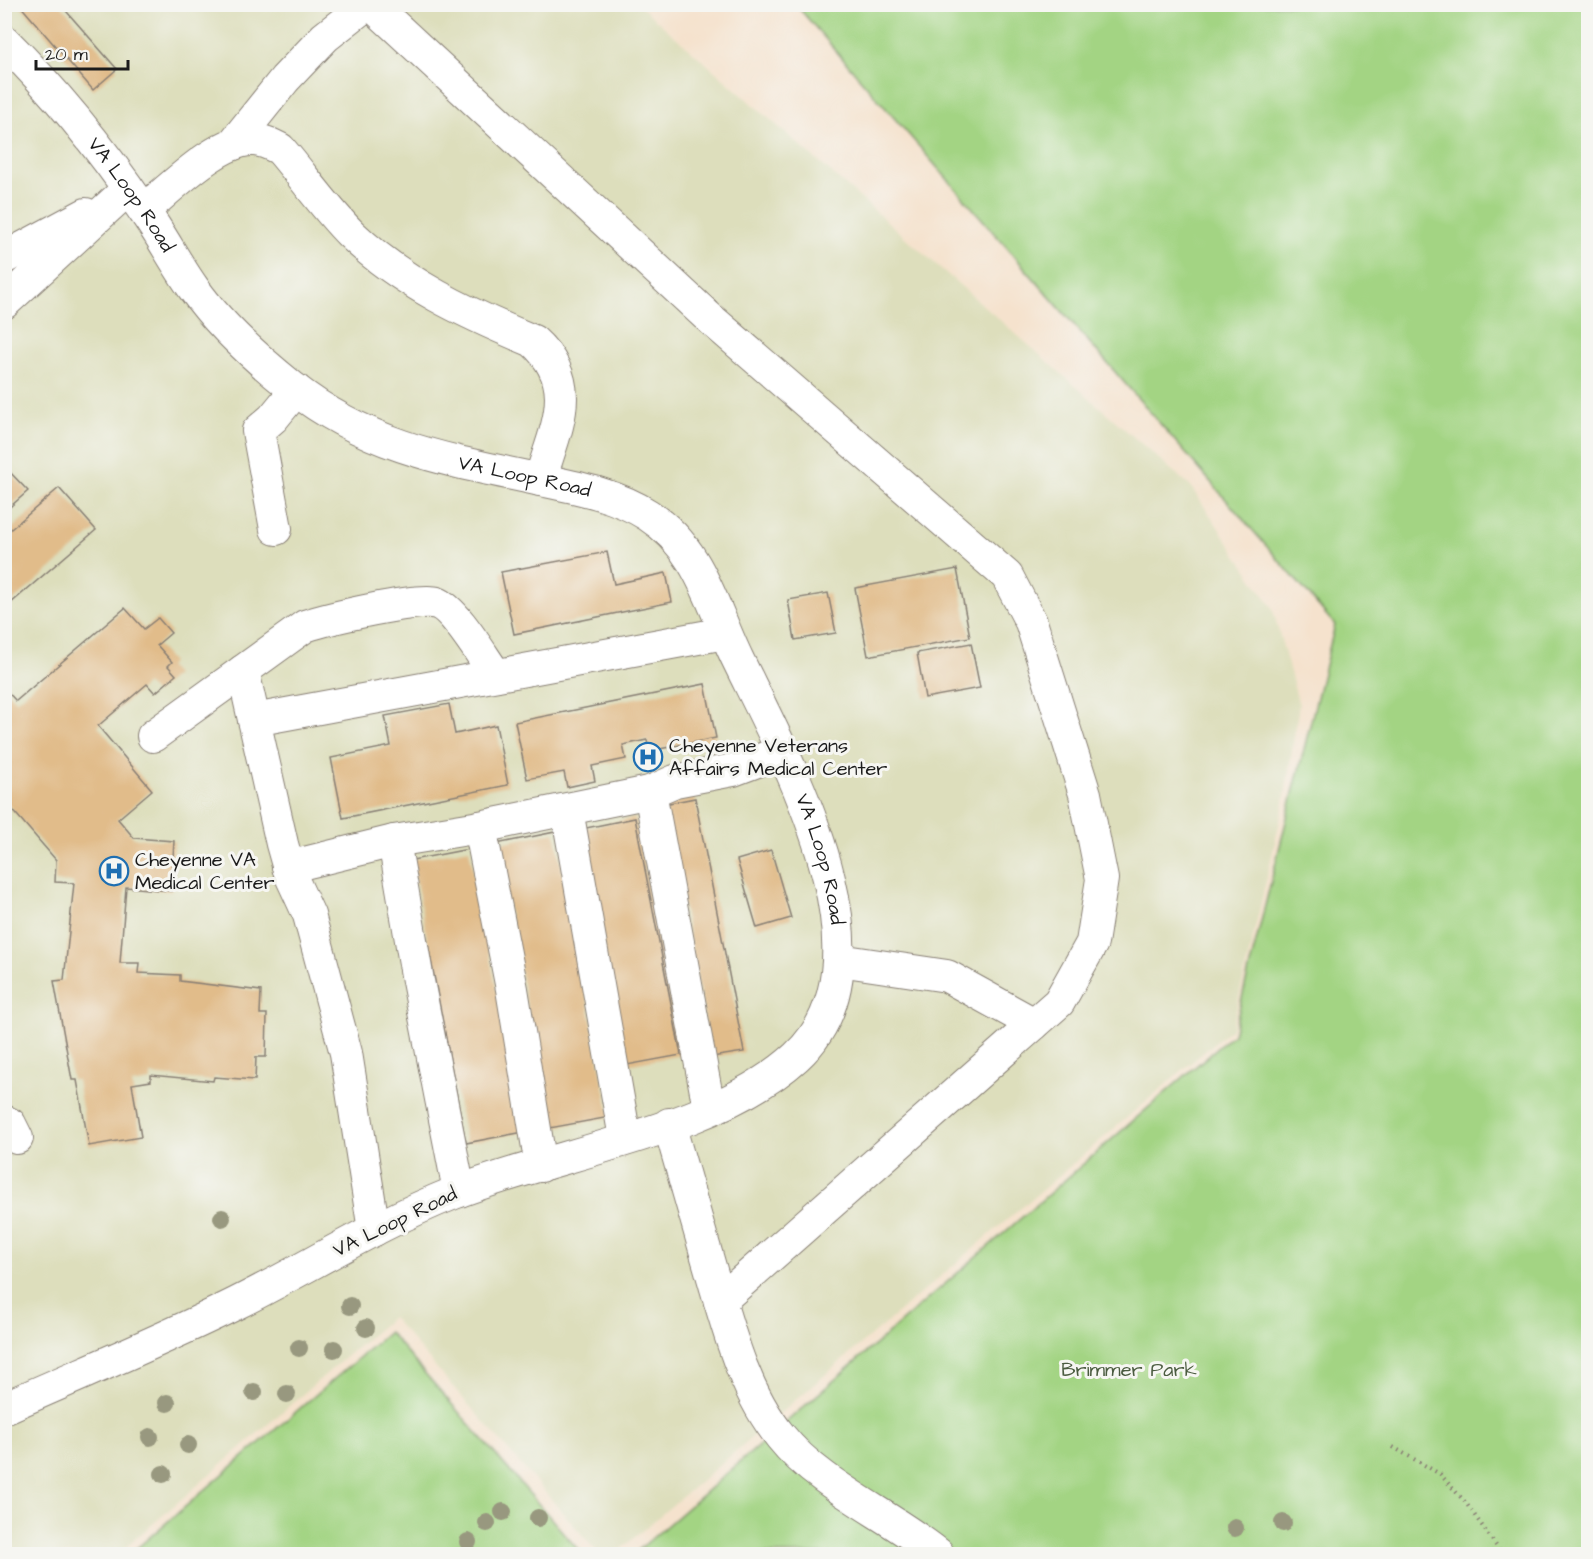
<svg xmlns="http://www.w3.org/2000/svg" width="1593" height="1559" font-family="'Architects Daughter',sans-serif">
	<rect width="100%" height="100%" fill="#f6f6f2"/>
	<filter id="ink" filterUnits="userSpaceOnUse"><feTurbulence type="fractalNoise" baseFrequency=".0167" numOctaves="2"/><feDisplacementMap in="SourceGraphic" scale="12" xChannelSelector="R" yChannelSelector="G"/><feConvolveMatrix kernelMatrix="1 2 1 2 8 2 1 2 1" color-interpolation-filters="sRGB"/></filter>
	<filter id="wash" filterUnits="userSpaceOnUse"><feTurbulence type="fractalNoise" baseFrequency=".008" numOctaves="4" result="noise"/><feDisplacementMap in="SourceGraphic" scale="24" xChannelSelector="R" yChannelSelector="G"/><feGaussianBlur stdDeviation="1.35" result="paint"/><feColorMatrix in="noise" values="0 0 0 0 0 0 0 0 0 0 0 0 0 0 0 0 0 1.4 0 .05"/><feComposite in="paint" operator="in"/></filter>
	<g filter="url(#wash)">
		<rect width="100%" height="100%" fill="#f5e2cd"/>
		<!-- built -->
		<path fill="#dddebc" d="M5 5H639L1191 487 1272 607 1299 705 1283 808 1232 1028 615 1554H599L392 1317 118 1554H5Z"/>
		<!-- green -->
		<path fill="#a3d483" stroke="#607850" stroke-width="1.5" d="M796 5H1588V1554H634L1233 1034 1335 625Z
			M389 1332 582 1554H130Z"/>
		<g id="blocks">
			<!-- building -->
			<path fill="#e1bc8a" d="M19 4H60L117 69 93 90Z
				M6 468 28 491 4 512V469Z
				M59 488 96 530 4 609V535Z
				M607 552 614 584 666 573 672 602 514 634 501 572Z
				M957 569 970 637 868 656 855 588Z
				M828 593 836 633 795 640 788 600Z
				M125 608 144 629 158 618 171 633 157 645 172 662 168 666 176 675 155 693 147 684 98 726 152 790 118 819 134 838 174 841 171 891 126 887 120 963H139L138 973 180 975V981L261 991 260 1014H267L266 1057H256L255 1080 214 1077 213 1081 151 1075V1081L132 1084 141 1137 89 1146 77 1080H72L54 981 64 980 74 883 55 882 56 860 4 800V688L16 701Z
				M971 643 980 688 925 698 917 653Z
				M705 684 716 738 649 751 647 740 623 745 626 759 592 766 595 781 567 787 564 772 527 779 515 722Z
				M449 704 455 734 496 725 508 785 343 818 331 758 391 746 385 716Z
				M695 798 744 1052 712 1057 664 804Z
				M635 818 681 1055 627 1065 581 829Z
				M555 832 610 1117 550 1128 496 844Z
				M469 849 524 1132 466 1143 412 860Z
				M771 850 791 918 757 928 737 860Z"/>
		</g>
	</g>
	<g filter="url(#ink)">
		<use href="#blocks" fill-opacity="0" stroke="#887f74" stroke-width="1.5"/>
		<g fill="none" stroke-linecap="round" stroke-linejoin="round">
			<!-- minor casing -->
			<g stroke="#887f74" stroke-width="34">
				<g id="minor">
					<path d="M371 4 706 315 1007 576 1031 622 1085 794 1102 879 1092 943 1059 1002 720 1301"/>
					<path id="s1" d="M4 41C56 92 103 151 144 211 162 236 176 264 194 289 220 326 257 359 292 387 364 444 440 459 527 477 568 486 612 492 648 515 701 549 712 607 738 660 786 759 900 962 796 1057 715 1131 556 1153 454 1193 378 1223 309 1267 237 1303 161 1341 82 1373 4 1408"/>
					<path d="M233 144 285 79 325 37 367 4"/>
					<path d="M144 210C170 189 219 139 253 140 263 140 272 145 280 149 304 177 325 208 351 234 402 283 468 314 533 341 581 384 556 427 540 480"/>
					<path d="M4 258 86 214"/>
					<path d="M4 303 128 189"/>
					<path d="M276 529 258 431 273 418 296 390"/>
					<path d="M243 671 282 844 291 876 309 915 346 1053 374 1230"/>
					<path d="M254 720 725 633"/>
					<path d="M153 736 305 626C326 619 418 597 437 603 455 609 484 659 496 675"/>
					<path d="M650 792 709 1108"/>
					<path d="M567 810 625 1138"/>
					<path d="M480 827 512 989 541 1166"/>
					<path d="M394 841 418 981 459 1191"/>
					<path d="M288 867 394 841 480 827 650 792 675 781 733 770 781 752"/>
					<path d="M839 960 947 976 1034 1024"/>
					<path d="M4 1121 10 1124 17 1138"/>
					<path d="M669 1124C683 1174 698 1224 712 1274 728 1329 744 1392 781 1437 819 1485 890 1515 938 1554"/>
				</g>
			</g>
			<!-- path -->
			<path stroke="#887f74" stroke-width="4" stroke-dasharray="1.5 4.5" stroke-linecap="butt" d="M1393 1447 1440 1474 1466 1503 1502 1554"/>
			<!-- minor -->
			<use href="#minor" stroke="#fff" stroke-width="32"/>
		</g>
		<!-- trees -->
		<g fill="#98987f">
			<circle cx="222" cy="1218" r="9"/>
			<circle cx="350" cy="1306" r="9"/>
			<circle cx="366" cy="1328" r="9"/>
			<circle cx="299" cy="1348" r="9"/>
			<circle cx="334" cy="1349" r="9"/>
			<circle cx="254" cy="1392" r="9"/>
			<circle cx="287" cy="1394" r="9"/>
			<circle cx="167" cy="1403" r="9"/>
			<circle cx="150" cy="1437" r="9"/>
			<circle cx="188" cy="1445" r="9"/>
			<circle cx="163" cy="1474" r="9"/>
			<circle cx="503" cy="1512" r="9"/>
			<circle cx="538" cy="1518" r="9"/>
			<circle cx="487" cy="1523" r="9"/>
			<circle cx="1283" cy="1523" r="9"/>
			<circle cx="1235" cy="1528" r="9"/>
			<circle cx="468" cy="1542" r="9"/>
		</g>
	</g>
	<!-- icons -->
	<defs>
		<g id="hospital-ring" transform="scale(1.5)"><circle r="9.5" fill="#f6f6f2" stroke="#1f6fb2" stroke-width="1.5"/><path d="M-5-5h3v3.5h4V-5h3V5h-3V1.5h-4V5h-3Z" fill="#1f6fb2"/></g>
	</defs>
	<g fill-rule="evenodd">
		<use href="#hospital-ring" x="648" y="757"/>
		<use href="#hospital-ring" x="114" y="871"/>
	</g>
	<g text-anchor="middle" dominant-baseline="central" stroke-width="6" stroke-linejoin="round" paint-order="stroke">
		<!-- street labels -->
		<g font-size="20" fill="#1c1c1c" stroke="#f6f6f2">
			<text stroke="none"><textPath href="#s1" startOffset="200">VA Loop Road</textPath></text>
			<text stroke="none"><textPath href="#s1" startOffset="704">VA Loop Road</textPath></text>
			<text stroke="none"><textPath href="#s1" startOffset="1224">VA Loop Road</textPath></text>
			<text transform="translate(395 1222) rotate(-26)">VA Loop Road</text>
		</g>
		<!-- poi labels -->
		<g font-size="20" fill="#1c1c1c" stroke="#f6f6f2" text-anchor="start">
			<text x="669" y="746">Cheyenne Veterans<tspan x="669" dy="23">Affairs Medical Center</tspan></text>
			<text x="135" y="860">Cheyenne VA<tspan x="135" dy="23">Medical Center</tspan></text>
		</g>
		<!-- park labels -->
		<g font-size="20" fill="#4b5c40" stroke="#f6f6f2">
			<text x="1129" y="1370">Brimmer Park</text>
		</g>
	</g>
	<!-- margin -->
	<rect width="1593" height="1559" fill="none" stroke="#f6f6f2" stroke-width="24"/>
	<!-- scale -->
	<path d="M36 60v9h92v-9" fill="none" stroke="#1c1c1c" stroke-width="3"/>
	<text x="45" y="60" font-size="18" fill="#1c1c1c" stroke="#f6f6f2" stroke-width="4.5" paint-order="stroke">20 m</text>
</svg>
